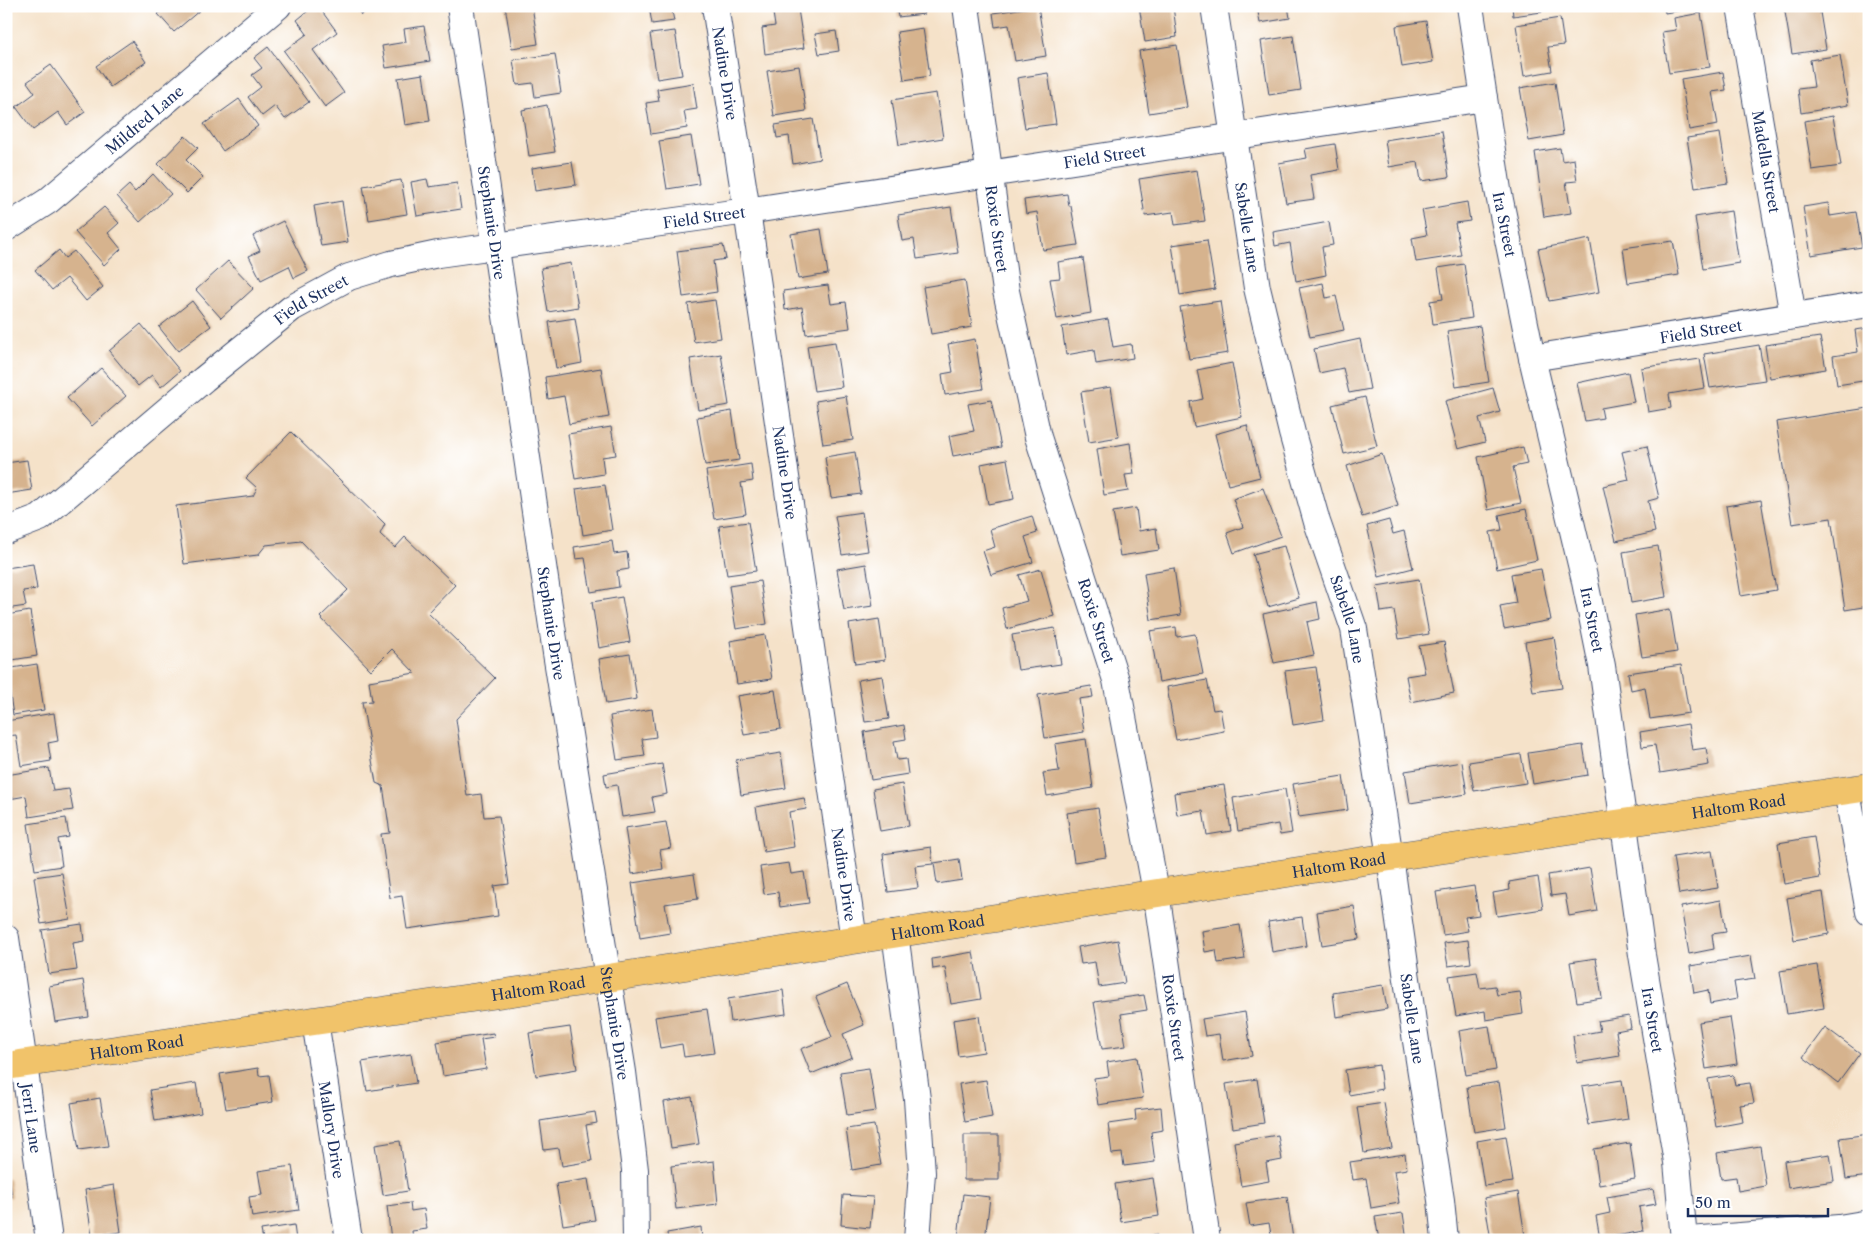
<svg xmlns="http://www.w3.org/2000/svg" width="1875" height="1246" font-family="'Libre Caslon Text',serif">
	<rect width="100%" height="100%" fill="#fff"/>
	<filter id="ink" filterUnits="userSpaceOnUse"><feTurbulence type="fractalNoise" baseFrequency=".02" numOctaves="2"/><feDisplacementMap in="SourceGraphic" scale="10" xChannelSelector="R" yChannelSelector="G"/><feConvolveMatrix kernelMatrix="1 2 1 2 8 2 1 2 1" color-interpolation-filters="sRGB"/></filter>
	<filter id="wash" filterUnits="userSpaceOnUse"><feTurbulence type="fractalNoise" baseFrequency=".0096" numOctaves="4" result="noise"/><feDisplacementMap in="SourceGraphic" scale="20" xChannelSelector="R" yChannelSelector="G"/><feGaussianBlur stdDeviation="1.12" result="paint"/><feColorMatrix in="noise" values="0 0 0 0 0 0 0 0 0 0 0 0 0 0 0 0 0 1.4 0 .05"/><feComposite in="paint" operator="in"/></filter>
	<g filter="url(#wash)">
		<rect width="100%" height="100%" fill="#f5e2c9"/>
		<g id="blocks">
			<!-- building -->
			<path fill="#d6b38e" d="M167 6H197L200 10 174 32 158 14Z
				M314 6H318L337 32 313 50 344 93 325 107 284 51 307 34 297 20Z
				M356 6H374L361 15Z
				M505 6H532L538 44 512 48Z
				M649 6H671L674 21 652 24Z
				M896 6H923L924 14 898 17Z
				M1038 6 1046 56 1015 61 1009 25 995 27 993 13Z
				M1139 6H1173L1177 37 1145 42Z
				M1257 6H1288L1290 18 1260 23Z
				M1512 6H1541L1542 12 1513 16Z
				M1664 6H1700V7L1665 13Z
				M1784 6H1819L1826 49 1792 54Z
				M798 9 804 48 765 54 762 28 775 26 773 13Z
				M1701 13 1710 67 1669 73 1662 32 1676 30 1674 18Z
				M1560 18 1564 45 1548 47 1552 71 1524 76 1516 25Z
				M1426 21 1433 62 1402 67 1396 26Z
				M424 26 430 61 386 68 382 46 406 42 404 29Z
				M923 28 930 76 904 80 897 32Z
				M675 31 682 75 657 79 650 34Z
				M836 31 839 51 819 54 815 34Z
				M1293 36 1301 90 1269 95 1261 41Z
				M132 41 146 62 110 87 96 66Z
				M1177 45 1187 107 1149 113 1139 51Z
				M268 47 309 102 285 119 275 106 262 116 248 97 261 87 252 75 262 68 254 58Z
				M555 54 561 93 535 97 533 83 517 85 513 60Z
				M1840 55 1848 105 1801 113 1798 89 1814 87 1810 60Z
				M51 65 85 112 67 125 58 112 33 130 16 107 35 93 27 82Z
				M799 66 806 111 774 116 767 71Z
				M1723 72 1726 90 1712 92 1718 125 1689 130 1681 79Z
				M1048 73 1056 124 1025 128 1017 78Z
				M423 74 430 121 405 125 398 78Z
				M1555 82 1563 135 1529 141 1520 88Z
				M693 83 697 109 684 111 687 128 651 134 646 103 659 101 657 89Z
				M936 93 943 138 899 145 892 100Z
				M239 99 258 126 223 151 204 124Z
				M547 105 555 152 529 156 522 110Z
				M1833 116 1841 166 1812 170 1804 121Z
				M813 119 820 159 793 164 789 136 777 138 775 125Z
				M1442 131 1449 177 1421 181 1418 162 1389 167 1385 140Z
				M1720 133 1728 183 1695 188 1687 138Z
				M185 136 198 148 186 160 203 177 187 193 158 164Z
				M691 136 699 184 667 189 659 141Z
				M1335 144 1339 170 1310 175 1314 199 1286 203 1279 163 1307 158 1305 149Z
				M1560 148 1562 161 1574 159 1577 181 1566 182 1571 213 1544 217 1535 152Z
				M572 162 576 185 535 191 532 168Z
				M1197 170 1205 221 1175 225 1173 212 1145 216 1139 179Z
				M153 174 171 194 140 222 117 196 129 185 135 192Z
				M427 179 429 187 457 183 461 209 417 216 411 182Z
				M401 180 407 214 369 220 363 186Z
				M1067 194 1069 206H1071L1078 245 1043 250 1037 212 1026 214 1024 200Z
				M342 201 348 242 321 246 314 206Z
				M1467 202 1470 221 1455 223 1461 255 1416 262 1412 238 1427 235 1422 210Z
				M1828 203 1830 216 1856 212 1862 247 1811 255 1803 207Z
				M104 207 119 223 108 233 121 249 104 265 75 232Z
				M951 207 958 253 917 259 914 239 902 241 898 215Z
				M1731 211 1739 263 1703 269 1695 217Z
				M283 221 308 271 294 278 289 266 261 280 249 256 260 251 253 236Z
				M1329 222 1333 245 1322 247 1326 275 1296 281 1290 243 1275 246 1273 232Z
				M821 229 828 274 798 279 791 234Z
				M1590 239 1599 292 1549 301 1538 249Z
				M1207 240 1215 289 1180 295 1172 245Z
				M1673 241 1679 275 1628 283 1623 248Z
				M723 245 726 259 713 261 717 292 683 297 677 251Z
				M59 250 65 258 74 251 103 287 86 301 67 278 52 290 35 270Z
				M1083 258 1091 313 1057 319 1050 279 1060 278 1058 262Z
				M228 261 254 288 221 318 196 290Z
				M571 263 578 307 548 312 541 268Z
				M1464 264 1472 318 1433 324 1430 301 1443 299 1438 268Z
				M965 280 972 327 931 334 923 287Z
				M1323 283 1326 298 1336 296 1344 330 1310 337 1299 288Z
				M828 285 831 304 846 302 850 328 806 334 802 307 785 310 783 291Z
				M715 300 721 338 694 342 688 304Z
				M192 301 211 326 178 351 159 327Z
				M1220 301 1228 353 1189 359 1180 307Z
				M6 308 9 320 6 321Z
				M575 318 582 363 556 368 549 322Z
				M1108 319 1113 347 1131 344 1133 358 1096 364 1094 350 1066 355 1062 327Z
				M141 324 180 371 161 387 152 375 138 386 109 351Z
				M1480 326 1489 382 1456 387 1447 331Z
				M1869 328V380L1837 385 1833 356 1858 352 1855 330Z
				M1820 337 1826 369 1770 378 1765 345Z
				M975 339 983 389 945 395 942 374 953 372 948 344Z
				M1360 339 1370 389 1349 393 1343 368 1319 373 1314 349Z
				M835 342 842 387 814 391 807 346Z
				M1759 345 1765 380 1710 388 1704 354Z
				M721 354 729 405 698 410 690 359Z
				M1700 359 1705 388 1669 394 1671 408 1648 412 1641 368Z
				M1232 363 1242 417 1194 427 1190 402 1203 399 1197 370Z
				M101 368 126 396 92 426 67 398Z
				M601 368 609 417 569 424 564 396 548 399 545 377Z
				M1628 372 1634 402 1601 408 1603 418 1585 421 1577 383Z
				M1111 387 1119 437 1089 442 1081 392Z
				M1493 388 1500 412 1479 418 1485 442 1458 449 1445 401Z
				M846 396 853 440 823 444 816 401Z
				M1365 397 1377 446 1344 454 1332 405Z
				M991 400 1001 447 953 456 949 436 974 431 968 404Z
				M1868 408 1869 606 1845 610 1831 518 1792 524 1776 422Z
				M732 411 739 460 705 465 697 417Z
				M1247 425 1260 477 1228 485 1215 434Z
				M611 427 616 455 602 457 604 474 575 479 568 434Z
				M291 432 385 524 380 534 395 548 405 537 455 585 428 613 495 678 456 719 467 796 481 794 484 817 499 816 509 884 494 886 498 916 407 929 402 896 390 898 381 834 390 833 383 786 376 783 362 702 372 701 369 681 415 673 392 649 371 670 320 617 348 590 301 541 266 545 258 555 184 564 176 506 253 496 257 488 246 478Z
				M1130 443 1134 474 1125 475 1128 491 1104 495 1097 449Z
				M1647 446 1659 498 1648 501 1655 532 1616 541 1603 486 1629 480 1622 452Z
				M1523 447 1527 464 1513 467 1521 503 1488 510 1478 457Z
				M855 452 861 494 831 498 825 457Z
				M1382 454 1398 506 1362 517 1347 466Z
				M1007 459 1014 499 988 504 981 464Z
				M27 460 32 490 6 494V463Z
				M751 464 753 481 741 483 746 514 714 519 706 471Z
				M605 485 612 530 583 535 576 489Z
				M1263 488 1281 536 1234 553 1227 533 1243 527 1233 499Z
				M1761 500 1776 590 1741 596 1726 506Z
				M1136 508 1139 531 1156 528 1159 550 1120 556 1113 512Z
				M1526 509 1537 560 1497 569 1490 532 1502 530 1499 515Z
				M862 512 868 551 842 555 835 516Z
				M1032 516 1037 533 1025 537 1033 562 991 575 983 551 995 547 990 529Z
				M1389 520 1393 534 1404 531 1413 568 1379 577 1367 526Z
				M748 522 756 571 727 575 719 526Z
				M612 541 614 554 627 552 629 569 617 571 619 587 591 592 585 558 576 559 574 547Z
				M1284 546 1299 598 1268 607 1253 554Z
				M1658 546 1666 597 1631 603 1623 552Z
				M33 564 37 589 23 591 26 606 6 609V568Z
				M866 564 873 606 844 610 837 569Z
				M1174 568 1181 615 1151 620 1144 573Z
				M1041 569 1054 616 1007 629 1002 608 1027 601 1019 575Z
				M1541 569 1551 620 1504 629 1500 606 1516 603 1511 574Z
				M1419 579 1429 634 1399 639 1394 610 1381 612 1377 586Z
				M760 581 767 624 736 629 729 586Z
				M622 597 630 642 599 648 592 602Z
				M1317 602 1320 619 1307 622 1314 655 1274 663 1263 614Z
				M1670 609 1677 652 1642 657 1635 615Z
				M30 611 37 656 6 661V615Z
				M879 619 885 660 855 664 849 624Z
				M1176 627 1177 637 1195 634 1203 674 1159 682 1150 631Z
				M1055 628 1061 664 1018 670 1012 635Z
				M765 635 772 679 737 684 730 641Z
				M1554 637 1562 688 1533 692 1525 642Z
				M1444 642 1454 693 1411 702 1406 676 1425 673 1419 646Z
				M630 654 637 699 606 704 599 659Z
				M37 664 44 710 13 715 6 669Z
				M1681 665 1689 713 1650 719 1645 687 1631 690 1628 673Z
				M1316 667 1324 720 1293 725 1285 671Z
				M882 676 889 719 865 722 858 680Z
				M1207 680 1213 710 1220 709 1224 731 1176 740 1167 687Z
				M1091 686 1093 697 1079 699 1084 732 1045 738 1038 695Z
				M775 690 781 729 744 735 737 696Z
				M652 709 656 737 642 739 645 756 617 760 610 716Z
				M54 713 58 741 48 743 51 761 21 766 16 735 6 736V721Z
				M1688 724 1692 750 1706 748 1709 765 1660 773 1655 745 1642 747 1640 732Z
				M904 725 906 739 894 741 897 760 906 759 908 774 871 780 864 732Z
				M1086 739 1093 788 1047 796 1043 773 1059 771 1055 744Z
				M1583 745 1588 775 1533 784 1528 753Z
				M781 753 786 788 741 795 736 760Z
				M1521 754 1526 783 1474 791 1469 762Z
				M1462 762 1467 794 1410 803 1405 771Z
				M662 764 667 794 652 797 655 812 622 817 617 785 606 787 604 774Z
				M49 768 53 791 69 789 73 810 29 817 26 796 9 799 6 775Z
				M1343 776 1348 810 1299 817 1293 784Z
				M902 784 909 826 880 831 873 789Z
				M1224 785 1231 831 1207 835 1203 811 1177 815 1174 793Z
				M1285 789 1292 833 1280 835 1278 824 1238 831 1233 798Z
				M804 798 806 809 789 812 794 847 764 852 756 807Z
				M1098 808 1106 857 1074 862 1067 813Z
				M66 818 69 837 58 839 62 866 35 870 28 824Z
				M666 822 671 848 660 850 663 869 632 874 625 828Z
				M1814 837 1820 878 1784 884 1778 843Z
				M931 847 933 864 915 866 918 888 888 892 883 854Z
				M1712 851 1718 888 1679 894 1673 857Z
				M959 859 962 880 937 884 934 863Z
				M789 863 791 874 804 872 809 903 780 907 778 892 764 894 760 867Z
				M1590 868 1597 911 1569 916 1565 894 1551 896 1548 875Z
				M62 873 70 919 41 924 34 877Z
				M694 874 698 899 665 904 670 933 640 938 632 883Z
				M1538 877 1543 909 1497 916 1493 893 1510 890 1509 882Z
				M1474 886 1479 915 1465 917 1468 931 1443 935 1436 892Z
				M1823 892 1829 934 1794 940 1787 898Z
				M1721 900 1726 932 1712 934 1714 949 1689 954 1681 907Z
				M1354 906 1359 939 1322 945 1317 912Z
				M1302 917 1306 946 1272 952 1268 922Z
				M82 924 84 941 73 943 77 970 49 974 42 930Z
				M1240 925 1245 959 1218 963 1216 950 1205 952 1202 931Z
				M1118 940 1125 983 1099 987 1095 962 1081 964 1078 947Z
				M1468 940 1471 963 1448 966 1444 943Z
				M973 952 981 999 951 1004 945 967 933 969 932 959Z
				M1751 956 1755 979 1734 982 1737 999 1710 1004 1708 990 1694 993 1690 966Z
				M1596 958 1602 998 1577 1002 1570 962Z
				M1817 965 1824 1008 1787 1014 1780 971Z
				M1477 972 1480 988 1495 986 1497 995 1520 992 1523 1014 1486 1020 1485 1011 1456 1016 1449 976Z
				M83 980 89 1017 55 1022 49 986Z
				M847 984 864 1025 843 1034 852 1057 811 1074 801 1049 832 1037 816 997Z
				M1383 985 1387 1009 1336 1017 1333 993Z
				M783 990 786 1014 731 1022 728 999Z
				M1144 995 1147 1010 1121 1014 1126 1046 1102 1049 1094 1002Z
				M707 1009 714 1053 684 1057 682 1044 660 1048 655 1017Z
				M1245 1012 1252 1056 1223 1061 1219 1034 1205 1036 1202 1019Z
				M979 1016 984 1052 958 1056 953 1020Z
				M1629 1016 1631 1028 1616 1031 1620 1056 1577 1063 1573 1036 1600 1031 1598 1021Z
				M1730 1017 1737 1064 1706 1069 1699 1022Z
				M1489 1026 1496 1070 1466 1075 1459 1031Z
				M570 1027 577 1069 536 1076 529 1033Z
				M1825 1027 1860 1053 1838 1083 1803 1057Z
				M493 1033 494 1037 481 1039 486 1069 443 1076 437 1042Z
				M411 1054 416 1083 367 1091 362 1062Z
				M1137 1057 1143 1098 1098 1105 1094 1078 1109 1076 1107 1062Z
				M1379 1065 1382 1089 1349 1095 1345 1070Z
				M258 1068 259 1076 269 1075 273 1102 226 1109 220 1074Z
				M869 1068 876 1111 847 1115 840 1072Z
				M1733 1075 1735 1085 1750 1083 1754 1103 1740 1105 1743 1122 1716 1127 1708 1079Z
				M1257 1079 1264 1123 1233 1128 1226 1084Z
				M986 1080 992 1117 965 1122 959 1084Z
				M1622 1080 1628 1119 1589 1125 1582 1086Z
				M1499 1082 1506 1127 1474 1132 1467 1087Z
				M196 1083 201 1113 155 1121 150 1090Z
				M692 1097 699 1144 671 1148 664 1102Z
				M100 1098 108 1146 79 1150 71 1103Z
				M1384 1103 1392 1148 1364 1153 1357 1107Z
				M1161 1107 1163 1130 1151 1132 1155 1162 1124 1166 1122 1153 1112 1154 1108 1124 1136 1120 1135 1110Z
				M595 1112 597 1123 586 1125 592 1161 562 1166 559 1148 544 1150 540 1121Z
				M874 1125 881 1165 852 1170 846 1129Z
				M1869 1134V1176L1846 1179 1840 1138Z
				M964 1135H999V1180H964Z
				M1278 1135 1282 1160 1266 1163 1269 1181 1241 1186 1234 1142Z
				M1506 1136 1513 1182 1484 1186 1477 1141Z
				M400 1141 408 1191 383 1195 375 1145Z
				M1630 1143 1635 1179 1599 1185 1594 1149Z
				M1760 1146 1766 1186 1738 1191 1736 1177 1721 1179 1717 1153Z
				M1405 1154 1407 1169 1394 1171 1399 1203 1371 1208 1366 1178 1353 1180 1350 1162Z
				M1830 1154 1834 1181 1788 1188 1784 1161Z
				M714 1161 718 1204 676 1209 671 1166Z
				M292 1166 299 1210 252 1217 249 1197 262 1195 258 1171Z
				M6 1178H9L12 1197 6 1198Z
				M1153 1178 1159 1216 1121 1222 1115 1184Z
				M588 1179 595 1220 563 1225 556 1184Z
				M114 1185 121 1232 92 1236 85 1190Z
				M1653 1189 1656 1204 1639 1207 1643 1231 1600 1239 1596 1216 1610 1213 1607 1197Z
				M1518 1192 1525 1236 1491 1240 1484 1198Z
				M963 1194 990 1197 985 1240 958 1238Z
				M843 1195 873 1197 870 1228 841 1225Z
				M1287 1197 1293 1239 1272 1240 1269 1223 1250 1226 1246 1203Z
				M410 1203 411 1211 424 1209 427 1229 412 1231 413 1240H391L387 1206Z
				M1403 1213 1407 1240H1379L1375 1217Z
				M294 1225 296 1240H263L261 1230Z
				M701 1227 702 1240H668L667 1233Z
				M1157 1235V1240H1134V1239Z
				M556 1238H574V1240H556Z"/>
		</g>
	</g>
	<g filter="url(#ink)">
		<use href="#blocks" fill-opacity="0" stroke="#3c4a6e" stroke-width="1"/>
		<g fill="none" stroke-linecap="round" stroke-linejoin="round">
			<!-- minor casing -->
			<g stroke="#3c4a6e" stroke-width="28">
				<g id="minor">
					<path id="s1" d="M460 6 556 653 623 1072 635 1170 636 1240"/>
					<path id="s2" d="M715 6 747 211 854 940"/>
					<path id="s3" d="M966 6 1006 291 1038 437 1116 680 1156 892 1207 1240"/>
					<path id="s4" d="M1214 6 1257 288 1292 433 1317 522 1354 629 1390 857 1413 1022 1441 1200 1445 1240"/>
					<path id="s5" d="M1470 6 1498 190 1532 358 1584 577 1602 666 1642 955 1677 1162 1684 1240"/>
					<path id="s6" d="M1740 6 1793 316"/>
					<path id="s7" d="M6 228 48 201 278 6"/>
					<path id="s8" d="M1532 358 1869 304"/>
					<path id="s9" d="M6 531 40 518 204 379 292 308 349 277 391 264 438 254 747 211 1484 98"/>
					<path d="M1847 791 1869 912"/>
					<path d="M895 933 917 1099 922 1173 917 1240"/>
					<path id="s10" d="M6 938 49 1240"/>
					<path id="s11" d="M315 1021 349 1240"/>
					<path d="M1690 1240 1839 1228 1869 1223"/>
				</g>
			</g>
			<!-- major casing -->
			<g stroke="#3c4a6e" stroke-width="29">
				<g id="major">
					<path id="s12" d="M6 1066 608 978 1390 857 1869 787"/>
				</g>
			</g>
			<!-- minor -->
			<use href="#minor" stroke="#fff" stroke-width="26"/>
			<!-- major -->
			<use href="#major" stroke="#f1c36a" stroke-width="28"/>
		</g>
	</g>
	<g text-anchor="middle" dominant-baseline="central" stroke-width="4" stroke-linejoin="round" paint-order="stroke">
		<!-- street labels -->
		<g font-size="15" fill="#1b2f5e" stroke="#fff">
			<text stroke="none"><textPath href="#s2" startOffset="68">Nadine Drive</textPath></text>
			<text stroke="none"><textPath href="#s7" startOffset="176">Mildred Lane</textPath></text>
			<text stroke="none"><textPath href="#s9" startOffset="1195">Field Street</textPath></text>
			<text stroke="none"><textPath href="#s6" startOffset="158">Madella Street</textPath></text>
			<text stroke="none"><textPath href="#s9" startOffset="790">Field Street</textPath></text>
			<text stroke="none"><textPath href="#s1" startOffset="219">Stephanie Drive</textPath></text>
			<text stroke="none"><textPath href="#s5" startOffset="221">Ira Street</textPath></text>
			<text stroke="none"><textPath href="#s4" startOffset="224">Sabelle Lane</textPath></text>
			<text stroke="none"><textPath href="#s3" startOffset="225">Roxie Street</textPath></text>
			<text stroke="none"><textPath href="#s9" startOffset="385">Field Street</textPath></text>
			<text stroke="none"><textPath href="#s8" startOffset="171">Field Street</textPath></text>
			<text stroke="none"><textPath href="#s2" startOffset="472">Nadine Drive</textPath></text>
			<text stroke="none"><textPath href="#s4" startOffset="629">Sabelle Lane</textPath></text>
			<text stroke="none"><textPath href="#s3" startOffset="630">Roxie Street</textPath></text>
			<text stroke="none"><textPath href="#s5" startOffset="626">Ira Street</textPath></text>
			<text stroke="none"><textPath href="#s1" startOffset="624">Stephanie Drive</textPath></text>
			<text stroke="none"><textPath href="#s12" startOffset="1752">Haltom Road</textPath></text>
			<text stroke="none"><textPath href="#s12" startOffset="1348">Haltom Road</textPath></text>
			<text stroke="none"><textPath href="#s2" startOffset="878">Nadine Drive</textPath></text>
			<text stroke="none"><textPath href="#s12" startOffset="942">Haltom Road</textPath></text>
			<text stroke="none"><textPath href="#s12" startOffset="538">Haltom Road</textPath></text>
			<text stroke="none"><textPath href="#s3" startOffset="1035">Roxie Street</textPath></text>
			<text stroke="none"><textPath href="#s4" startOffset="1034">Sabelle Lane</textPath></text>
			<text stroke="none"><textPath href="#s5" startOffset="1031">Ira Street</textPath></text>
			<text stroke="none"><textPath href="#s1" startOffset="1029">Stephanie Drive</textPath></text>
			<text stroke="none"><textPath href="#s12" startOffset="132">Haltom Road</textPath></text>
			<text stroke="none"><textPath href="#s10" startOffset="182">Jerri Lane</textPath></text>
			<text stroke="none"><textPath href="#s11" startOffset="110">Mallory Drive</textPath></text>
		</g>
	</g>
	<!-- margin -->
	<rect width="1875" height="1246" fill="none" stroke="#fff" stroke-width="25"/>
	<!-- scale -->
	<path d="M1688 1208v8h140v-8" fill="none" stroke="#1b2f5e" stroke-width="2.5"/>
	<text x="1695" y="1208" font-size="15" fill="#1b2f5e" stroke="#ffffff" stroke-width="4" paint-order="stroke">50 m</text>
</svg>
